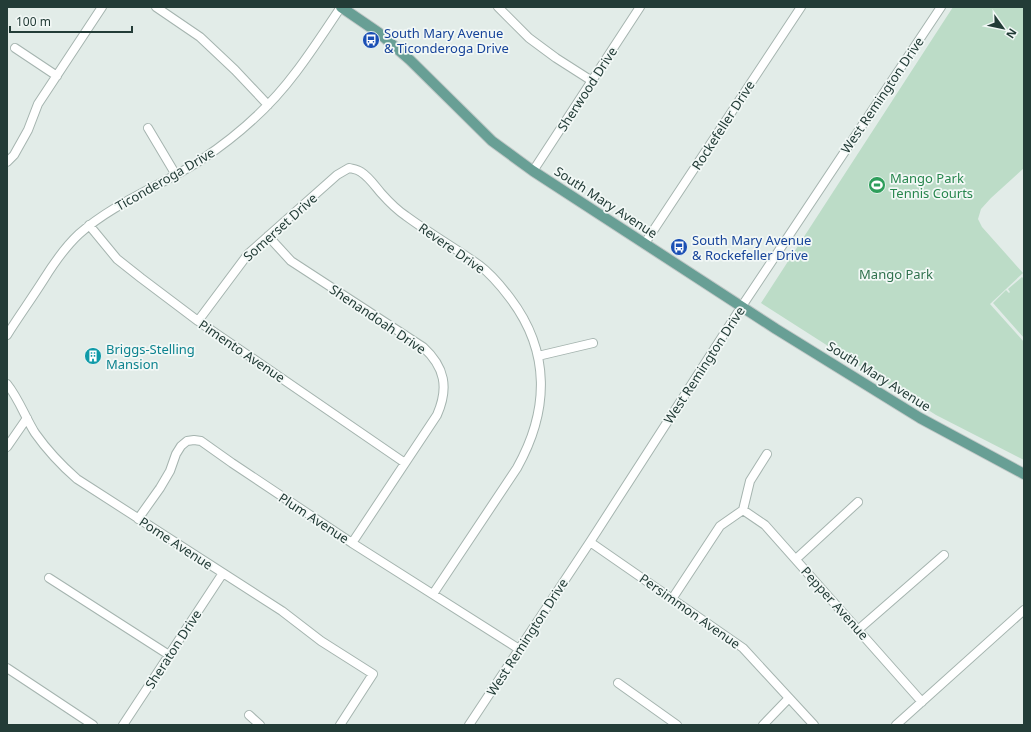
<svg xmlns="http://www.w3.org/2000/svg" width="1031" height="732" font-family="'Noto Sans',sans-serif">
	<rect width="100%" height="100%" fill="#e2ece8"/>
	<!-- green -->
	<path fill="#bcdcc7" d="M953 7H1024V168L991 198 981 209 978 219 982 227 1023 273 990 304 1024 342V460L936 415 761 303Z
		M1022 277 1024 279V338L993 303 1006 290 1009 293 1010 292 1008 289Z"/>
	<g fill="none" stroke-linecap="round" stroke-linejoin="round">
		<!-- minor casing -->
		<g stroke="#a5b4af" stroke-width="10">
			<path id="minor" d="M156 7 200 37 235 70 268 105
				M498 7 529 38 556 58 592 81
				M15 48 57 76
				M148 128 176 175
				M7 162 14 155 28 130 38 104 102 7
				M533 171 640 7
				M89 225 117 259 141 278 198 321 405 463
				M268 236 291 261 423 347C445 367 449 388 437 415L352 543
				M645 243 801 7
				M198 321 248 254 337 175 349 168C353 169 357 169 361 172 369 177 375 186 381 193 389 202 397 210 406 216 429 233 455 248 479 265 491 274 501 286 510 298 551 352 549 411 517 468L433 594
				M7 335C19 316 32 298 44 279 54 263 65 247 79 234 115 202 161 186 201 160 237 136 270 107 296 72 312 51 326 29 341 7
				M538 356 593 343
				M7 384C19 399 25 417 35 433 47 450 61 465 77 479L282 611 321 641 373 674 340 725
				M7 447 27 418
				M743 510 765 525 922 702
				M743 510 750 481 767 454
				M138 519 160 488 170 471 176 454 181 446 187 441 194 440 201 441 232 463 352 543 519 649
				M590 542 743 648 814 725
				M796 559 858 502
				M49 578 169 655
				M672 599 720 526 743 510
				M859 629 944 555
				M7 668 93 725
				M618 683 677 725
				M249 715 260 725
				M123 725 223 573
				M469 725 590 542 742 306 941 7
				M763 725 789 698
				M896 725 1024 610"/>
		</g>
		<!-- major casing -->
		<g stroke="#c1c8c7" stroke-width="12">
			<path id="major" d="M341 7 379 33 410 60 492 141 533 171 776 329 920 418 1024 474"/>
		</g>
		<!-- minor -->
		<use href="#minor" stroke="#fff" stroke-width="8"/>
		<!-- major -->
		<use href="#major" stroke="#689f95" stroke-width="10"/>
	</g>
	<!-- icons -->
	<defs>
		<g id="bus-disc" transform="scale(0.9)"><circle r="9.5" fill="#1a4fb4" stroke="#f2f8f6"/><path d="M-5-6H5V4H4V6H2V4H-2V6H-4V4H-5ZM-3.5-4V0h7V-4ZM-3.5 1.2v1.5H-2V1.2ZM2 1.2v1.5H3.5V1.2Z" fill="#fff"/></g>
		<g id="stadium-disc" transform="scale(0.9)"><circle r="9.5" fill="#2e9e5b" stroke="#f2f8f6"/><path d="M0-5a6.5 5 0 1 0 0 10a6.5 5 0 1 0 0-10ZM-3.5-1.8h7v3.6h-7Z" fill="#fff"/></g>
		<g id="building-disc" transform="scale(0.9)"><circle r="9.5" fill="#0f9aa8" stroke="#f2f8f6"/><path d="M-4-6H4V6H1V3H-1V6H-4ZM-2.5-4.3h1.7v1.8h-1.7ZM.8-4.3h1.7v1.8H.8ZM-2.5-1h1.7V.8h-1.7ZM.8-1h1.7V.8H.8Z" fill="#fff"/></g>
	</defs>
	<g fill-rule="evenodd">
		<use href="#bus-disc" x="371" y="40"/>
		<use href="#stadium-disc" x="877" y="185"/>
		<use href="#bus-disc" x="679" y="247"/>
		<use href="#building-disc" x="93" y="356"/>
	</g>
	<g text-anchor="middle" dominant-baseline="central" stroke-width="3.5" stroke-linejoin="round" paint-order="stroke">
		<!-- transit labels -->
		<g font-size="13" fill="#164399" stroke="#f2f8f6" text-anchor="start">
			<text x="384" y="33">South Mary Avenue<tspan x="384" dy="15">&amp; Ticonderoga Drive</tspan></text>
			<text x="692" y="240">South Mary Avenue<tspan x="692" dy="15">&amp; Rockefeller Drive</tspan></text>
		</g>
		<!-- street labels -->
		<g font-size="13" fill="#233c37" stroke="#f2f8f6">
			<text transform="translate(587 89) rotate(-57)">Sherwood Drive</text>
			<text transform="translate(882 95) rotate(-56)">West Remington Drive</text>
			<text transform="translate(723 125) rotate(-57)">Rockefeller Drive</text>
			<text transform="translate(165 179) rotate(-30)">Ticonderoga Drive</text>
			<text transform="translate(606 202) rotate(33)">South Mary Avenue</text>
			<text transform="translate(280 227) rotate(-42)">Somerset Drive</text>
			<text transform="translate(452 248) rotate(35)">Revere Drive</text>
			<text transform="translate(378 319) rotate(34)">Shenandoah Drive</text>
			<text transform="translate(242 351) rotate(34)">Pimento Avenue</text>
			<text transform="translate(704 365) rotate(-57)">West Remington Drive</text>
			<text transform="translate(879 376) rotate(32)">South Mary Avenue</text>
			<text transform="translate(314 518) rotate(33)">Plum Avenue</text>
			<text transform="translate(176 543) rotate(33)">Pome Avenue</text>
			<text transform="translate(835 603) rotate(48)">Pepper Avenue</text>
			<text transform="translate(690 611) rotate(35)">Persimmon Avenue</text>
			<text transform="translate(527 637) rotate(-57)">West Remington Drive</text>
			<text transform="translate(173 649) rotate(-57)">Sheraton Drive</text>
		</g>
		<!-- leisure labels -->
		<g font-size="13" fill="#27864d" stroke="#f2f8f6" text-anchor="start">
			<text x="890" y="178">Mango Park<tspan x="890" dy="15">Tennis Courts</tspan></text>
		</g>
		<!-- park labels -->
		<g font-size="13" fill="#2f714d" stroke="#f2f8f6">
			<text x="896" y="274">Mango Park</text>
		</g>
		<!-- culture labels -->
		<g font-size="13" fill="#0d838f" stroke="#f2f8f6" text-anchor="start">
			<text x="106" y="349">Briggs-Stelling<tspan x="106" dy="15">Mansion</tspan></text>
		</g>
	</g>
	<!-- border -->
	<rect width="1031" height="732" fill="none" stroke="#233c37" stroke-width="16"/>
	<!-- north arrow -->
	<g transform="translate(1003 28) rotate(123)" stroke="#f2f8f6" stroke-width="3" paint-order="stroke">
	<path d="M0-3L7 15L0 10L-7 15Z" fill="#233c37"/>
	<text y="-6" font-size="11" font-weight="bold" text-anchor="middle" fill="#233c37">N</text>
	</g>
	<!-- scale -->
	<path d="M10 26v6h122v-6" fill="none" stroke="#233c37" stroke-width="2"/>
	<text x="16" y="26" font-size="12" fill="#233c37" stroke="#f2f8f6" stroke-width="3" paint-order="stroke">100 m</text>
</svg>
